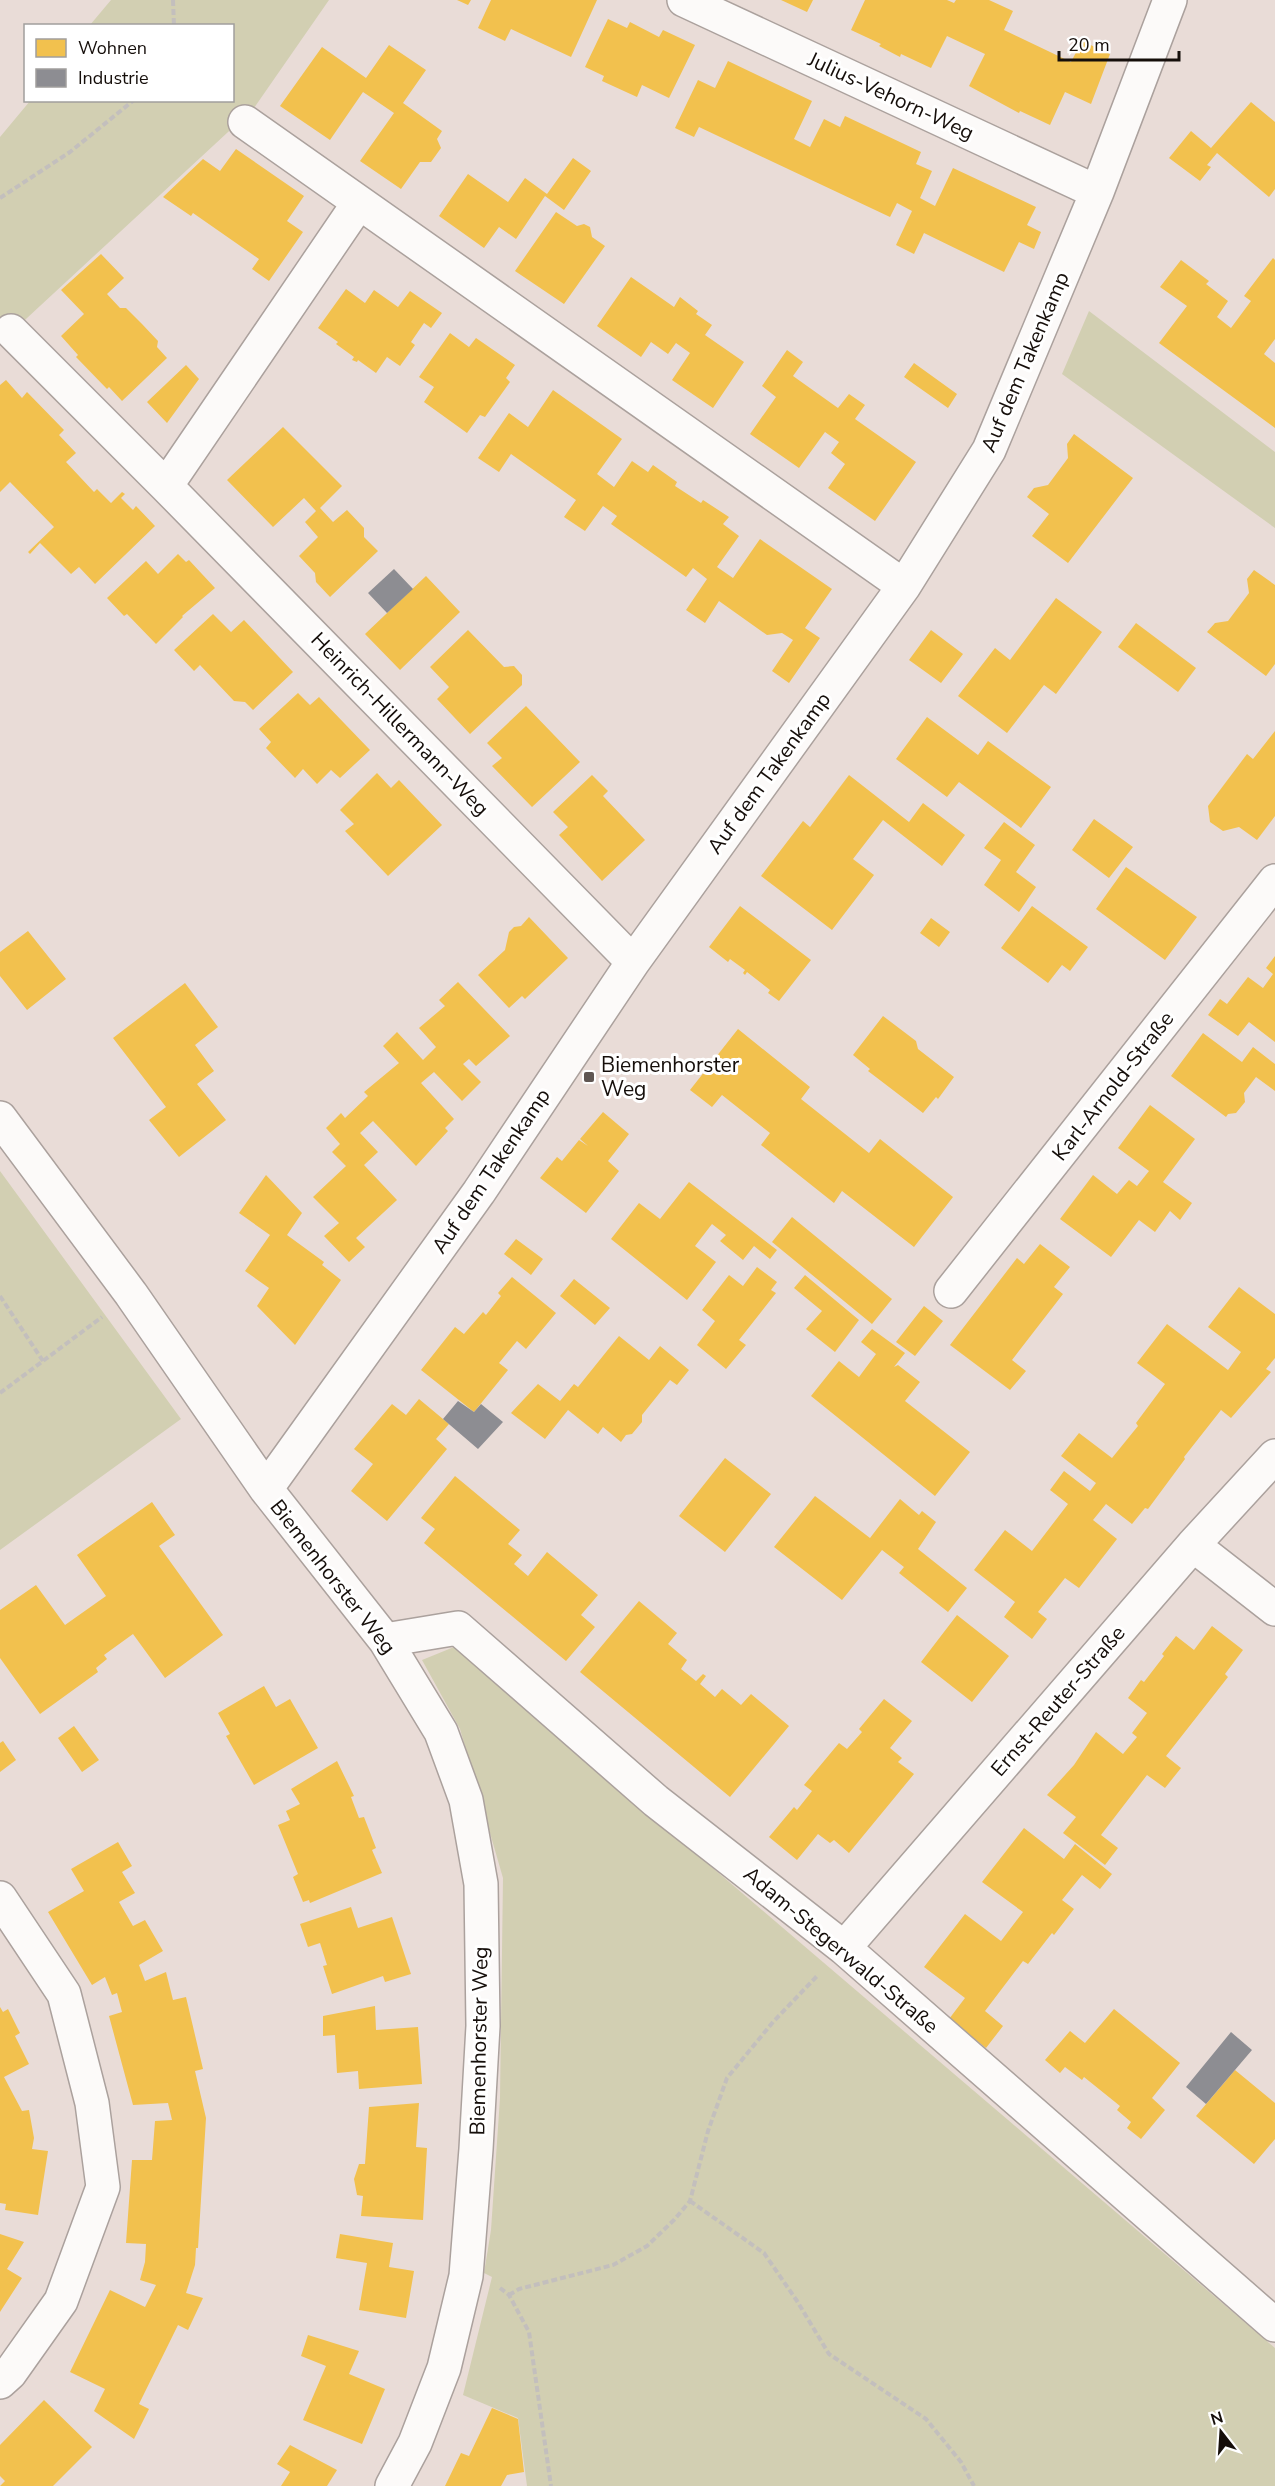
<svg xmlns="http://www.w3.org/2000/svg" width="1275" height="2486" font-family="'Nunito Sans',sans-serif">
	<rect width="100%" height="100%" fill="#e9dcd7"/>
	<!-- green -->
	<path fill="#d2cfb2" d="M111 0H329L254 108 0 343V137L30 101 232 100V26L90 25Z
		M1089 311 1275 452V528L1062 374Z
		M0 1171 181 1419 0 1550Z
		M454 1647 1275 2348V2486H527L518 2418 463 2395 492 2277 484 2273 491 2230 500 2098 503 1878 460 1729 422 1660Z"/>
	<!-- homes -->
	<path fill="#f2c14e" d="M457 0H471L468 5Z
		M491 0H597L571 57 511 29 505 41 478 28Z
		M781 0H813L807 12Z
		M865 0H947L954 3 956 0H989L1013 11 1004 30 1071 62 1082 41 1110 54 1091 104 1065 92 1050 125 1020 111 1019 113 969 86 985 54 947 36 931 68 901 54 900 57 879 46 881 44 851 30Z
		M608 19 627 28 630 22 659 37 663 30 695 45 669 98 642 85 637 97 602 81 604 76 585 67Z
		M389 45 426 70 403 103 442 131 437 139 441 148 431 162H420L401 189 360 161 394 113 363 92 330 140 280 106 322 47 366 78Z
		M728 61 812 101 794 139 810 147 824 119 840 127 845 116 921 152 916 164 932 171 920 198 935 206 953 168 1036 207 1027 225 1041 232 1034 249 1019 242 1004 272 924 233 914 254 896 245 912 211 897 203 890 217 699 127 694 137 675 128 698 80 715 88Z
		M1251 102 1275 122V189L1269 197 1217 153 1207 165 1211 167 1200 181 1169 158 1191 131 1211 148Z
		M236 149 304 196 287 221 303 232 269 281 252 269 259 259 193 213 191 216 163 197 203 159 220 171Z
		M573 158 591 171 564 210 545 196 516 239 499 227 484 248 439 216 468 174 508 202 525 178 547 194Z
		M556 212 577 226 584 224 590 227 592 237 605 246 564 304 515 271Z
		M101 254 124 278 107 294 120 308H126L142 324 158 341 157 347 167 358 122 401 109 387 107 389 76 357 78 355 61 336 84 314 61 290Z
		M1273 258 1275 260V339L1264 354 1275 363V428L1159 343 1187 306 1160 287 1181 260 1209 281 1206 284 1228 301 1217 317 1231 328 1251 301 1244 296Z
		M631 277 674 307 680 297 698 311 696 314 712 325 705 335 744 362 713 408 672 380 690 353 676 343 668 354 651 342 641 357 597 326Z
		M346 289 365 303 374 290 398 307 410 291 442 313 431 328 424 323 411 342 415 345 400 366 387 357 376 373 358 360 357 362 352 360 354 357 336 344 338 342 318 328Z
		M450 333 469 347 476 338 515 365 506 378 510 382 485 417 480 415 467 433 424 402 434 387 419 377Z
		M787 350 803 362 793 376 838 408 849 394 865 405 855 419 916 462 875 521 828 488 845 464 831 453 839 442 825 432 799 468 750 434 776 397 762 386Z
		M914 363 957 394 948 408 904 377Z
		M186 365 199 379 167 423 147 402Z
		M6 380 22 398 27 392 64 430 59 435 76 453 66 462 94 492 97 489 111 503 122 492 125 494 121 498 133 510 136 506 155 526 95 584 79 567 71 574 40 543 30 554 28 552 54 527 10 482 0 492V385Z
		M553 390 622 439 597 474 614 487 632 461 648 472 653 465 677 482 675 486 701 503 703 500 729 517 723 524 739 536 717 567 733 578 760 539 832 589 805 628 820 638 789 683 772 671 793 640 782 633 767 635 719 601 705 623 686 610 707 579 693 568 686 577 611 524 617 516 603 506 585 531 564 517 576 500 511 454 499 472 478 458 509 413 528 427Z
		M283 427 342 486 320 508 333 522 347 510 364 528V537L378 551 330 597 316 582 315 573 299 556 318 537 305 522 316 511 304 498 273 527 227 480Z
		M1074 434 1133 478 1068 563 1032 536 1049 514 1027 497 1034 488 1048 485 1068 458 1067 444Z
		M178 554 186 562 189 560 215 588 182 616 183 617 156 644 127 614 124 616 107 598 146 561 158 574Z
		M1254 570 1275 585V664L1266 676 1207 632 1215 623 1228 621 1249 593 1247 579Z
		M426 576 460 612 400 670 365 634Z
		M1056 598 1102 632 1056 694 1044 685 1007 733 958 696 995 648 1010 660Z
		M213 614 231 632 244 620 293 672 253 710 245 702 234 701 200 665 194 671 174 650Z
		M1136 623 1196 668 1178 692 1118 647Z
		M468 630 504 667 514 666 522 675V685L470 734 437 699 449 687 430 667Z
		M931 630 963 654 941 683 909 660Z
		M298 693 310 705 319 697 370 750 340 778 331 770 317 784 303 769 295 778 266 748 271 742 259 729Z
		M526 706 580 762 532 807 492 766 502 758 487 743Z
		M927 717 978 755 988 741 1051 787 1021 828 959 782 947 797 896 759Z
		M1275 731V816L1257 840 1239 827 1223 831 1210 822 1208 806 1247 754 1253 759Z
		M377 773 391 788 399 780 442 825 388 876 345 831 354 824 340 810Z
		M592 775 608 791 603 796 645 840 602 881 559 835 568 827 553 812Z
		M849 775 909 822 923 803 965 835 942 866 883 820 853 859 874 875 832 930 761 876 803 821 810 827Z
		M1094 819 1133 847 1109 878 1072 850Z
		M1004 822 1035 845 1016 872 1036 887 1019 912 984 885 1001 860 984 848Z
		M1126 867 1197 917 1165 960 1096 909Z
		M740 906 811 960 779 1001 768 993 770 990 747 972 745 975 743 973 745 970 730 959 728 962 709 947Z
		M1032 906 1088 947 1070 971 1062 965 1048 983 1001 948Z
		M529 917 568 958 525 999 522 996 509 1008 478 975 505 950 509 932 514 927 521 926Z
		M931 918 950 932 939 947 920 933Z
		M28 931 66 979 27 1010 0 976V952Z
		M1275 956V1042L1249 1022 1238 1036 1208 1015 1220 999 1227 1004 1248 977 1263 988 1273 974 1266 968Z
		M458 982 510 1036 476 1066 469 1059 463 1064 481 1082 462 1101 434 1072 421 1083 454 1119 445 1128 448 1131 416 1166 373 1121 360 1133 378 1152 364 1165 397 1200 356 1238 365 1247 349 1262 324 1236 339 1223 313 1197 346 1166 332 1152 340 1144 326 1128 341 1113 345 1118 368 1096 364 1092 399 1063 383 1046 397 1032 423 1060 436 1047 419 1028 445 1006 439 1000Z
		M185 983 218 1027 195 1045 214 1071 197 1084 226 1120 179 1157 149 1120 166 1107 113 1038Z
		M883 1016 916 1041 918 1049 954 1077 938 1099 936 1097 923 1113 868 1071 870 1069 853 1055Z
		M738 1029 810 1087 801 1099 869 1153 880 1139 953 1197 914 1247 842 1191 834 1203 761 1145 770 1133 722 1095 712 1107 690 1090Z
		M1203 1033 1242 1062 1253 1047 1275 1064V1091L1256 1077 1244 1093 1245 1102 1236 1113 1228 1114 1226 1117 1171 1076Z
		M1150 1105 1195 1139 1163 1182 1192 1203 1180 1220 1170 1211 1155 1232 1139 1220 1111 1257 1060 1219 1093 1175 1117 1194 1129 1180 1137 1186 1149 1171 1118 1148Z
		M603 1112 629 1134 608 1161 619 1171 586 1213 540 1178 557 1157 562 1161 579 1140 588 1146 580 1139Z
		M266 1175 302 1213 287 1235 324 1262 322 1265 341 1280 295 1345 257 1306 269 1288 245 1271 270 1235 239 1213Z
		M689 1182 777 1250 770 1259 754 1246 743 1260 720 1241 726 1235 712 1224 695 1246 716 1262 687 1300 611 1239 639 1203 660 1219Z
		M792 1217 892 1299 872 1324 772 1242Z
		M516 1239 543 1259 531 1275 504 1254Z
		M1040 1244 1070 1267 1054 1287 1063 1294 1012 1360 1026 1371 1010 1390 950 1345 1017 1258 1024 1264Z
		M757 1267 777 1282 771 1290 776 1293 739 1340 746 1345 726 1369 697 1345 715 1321 702 1310 729 1275 743 1286Z
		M805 1275 859 1320 835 1352 806 1329 822 1311 794 1288Z
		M512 1277 556 1313 526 1349 517 1341 499 1363 508 1370 474 1412 421 1370 455 1327 464 1334 483 1312 486 1315 501 1296 498 1293Z
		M574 1279 610 1308 595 1325 560 1296Z
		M1239 1287 1275 1314V1358L1266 1369 1271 1372 1231 1418 1221 1410 1184 1457 1185 1459 1148 1509 1145 1508 1132 1524 1106 1504 1093 1520 1117 1539 1079 1588 1065 1578 1038 1612 1047 1619 1032 1639 1004 1617 1015 1602 974 1570 1005 1530 1032 1551 1068 1504 1050 1490 1064 1471 1090 1491 1096 1483 1061 1456 1079 1433 1112 1458 1138 1426 1136 1423 1165 1384 1137 1363 1167 1324 1228 1370 1241 1352 1208 1327Z
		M924 1306 943 1321 915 1356 896 1342Z
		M872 1329 905 1353 894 1367 898 1365 920 1382 905 1401 970 1452 935 1496 811 1396 839 1361 859 1377 876 1354 861 1342Z
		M619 1336 649 1360 660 1346 689 1370 677 1385 670 1380 642 1415V1422L632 1434 626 1435 621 1442 603 1427 598 1434 568 1410 545 1439 511 1413 538 1384 560 1401 574 1384 578 1387Z
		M419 1399 449 1424 436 1439 447 1449 387 1521 351 1491 373 1464 354 1449 392 1404 406 1415Z
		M725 1458 771 1494 725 1552 679 1516Z
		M455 1476 520 1530 508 1544 522 1555 514 1564 528 1576 547 1552 598 1595 581 1615 595 1627 566 1661 424 1543 435 1529 421 1518Z
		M815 1496 870 1538 900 1499 919 1515 922 1511 936 1522 918 1549 967 1588 948 1612 899 1573 904 1567 882 1550 842 1600 774 1547Z
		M152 1502 175 1535 159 1546 223 1635 165 1678 133 1634 104 1655 107 1659 96 1668 98 1672 40 1714 0 1658V1610L36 1585 65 1625 106 1596 77 1555Z
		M639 1601 677 1633 668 1644 687 1660 681 1669 696 1681 703 1674 706 1676 700 1684 715 1697 722 1689 741 1705 751 1694 789 1726 730 1797 580 1672Z
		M957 1615 1009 1656 972 1702 921 1662Z
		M1212 1626 1243 1650 1225 1674 1228 1677 1166 1756 1181 1768 1165 1788 1147 1775 1101 1835 1118 1848 1105 1865 1063 1833 1076 1817 1047 1795 1074 1765 1096 1732 1123 1754 1137 1737 1132 1733 1147 1713 1128 1698 1141 1680 1144 1682 1164 1656 1162 1654 1176 1636 1194 1650Z
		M264 1686 276 1707 290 1699 318 1748 254 1785 226 1736 230 1734 218 1713Z
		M884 1699 912 1721 890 1748 902 1758 898 1762 914 1774 849 1853 834 1840 830 1843 818 1834 797 1860 769 1837 794 1807 797 1810 812 1791 804 1785 839 1743 847 1749 862 1732 859 1729Z
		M74 1726 99 1760 82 1772 58 1738Z
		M3 1741 16 1760 0 1772V1743Z
		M337 1761 354 1796 351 1797 359 1818 364 1817 376 1848 372 1850 382 1873 310 1903 309 1900 303 1902 293 1877 298 1874 278 1825 290 1820 286 1811 300 1804 291 1789Z
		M1024 1828 1064 1859 1075 1844 1112 1874 1100 1889 1082 1875 1062 1900 1074 1909 1054 1935 1052 1933 1028 1964 1023 1961 985 2011 1003 2026 986 2048 949 2019 965 1998 924 1967 965 1914 1001 1941 1023 1912 982 1882Z
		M118 1842 132 1866 122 1872 135 1893 119 1902 133 1926 145 1920 163 1951 139 1965 145 1981 166 1972 173 2000 186 1997 203 2069 195 2071 206 2118 198 2248H196L195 2265 186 2293 203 2298 188 2330 178 2325 139 2404 149 2409 134 2439 94 2411 105 2389 70 2372 110 2290 145 2307 156 2285 140 2280 145 2262 146 2244 126 2243 132 2160H152L155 2121 172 2120 168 2103 133 2105 109 2016 122 2012 117 1993 112 1995 105 1977 92 1985 48 1912 84 1891 71 1869Z
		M351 1907 358 1928 392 1917 411 1974 385 1982 383 1976 332 1994 323 1966 327 1965 320 1943 308 1947 300 1924Z
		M375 2006 376 2030 418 2027 422 2084 359 2089 358 2071 337 2073 335 2035 323 2036V2016Z
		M0 2007 3 2012 8 2009 20 2033 15 2036 29 2064 4 2077 22 2111 29 2110 34 2138 32 2149 48 2151 38 2215 5 2210 6 2204 0 2203Z
		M1114 2009 1180 2063 1152 2098 1165 2110 1141 2139 1127 2128 1131 2122 1117 2110 1120 2106 1084 2077 1082 2080 1065 2067 1060 2073 1045 2060 1070 2031 1085 2043Z
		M1235 2070 1275 2103V2139L1254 2164 1196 2116Z
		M419 2103 416 2147 427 2148 423 2220 361 2216 363 2196 357 2195 354 2179 359 2164H365L369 2107Z
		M0 2234 24 2242 7 2269 22 2278 0 2312Z
		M340 2234 393 2243 389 2267 414 2271 406 2318 359 2310 367 2263 336 2258Z
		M308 2335 359 2351 349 2374 385 2389 362 2444 303 2420 326 2366 301 2356Z
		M44 2400 92 2447 53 2486H0L5 2481 0 2476V2445Z
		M492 2408 518 2419 524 2472 507 2475 501 2486H445L461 2453 469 2456Z
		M290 2445 337 2470 327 2486H281L290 2472 277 2464Z"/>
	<!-- industry -->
	<path fill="#8d8d92" d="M394 569 413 589 387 613 368 593Z
		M458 1401 474 1412 481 1404 503 1422 478 1449 443 1419Z
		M1231 2032 1252 2050 1206 2104 1186 2087Z"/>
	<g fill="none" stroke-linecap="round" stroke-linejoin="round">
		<!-- minor casing -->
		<g stroke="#aba19d" stroke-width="36">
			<path id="minor" d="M684 0 1097 192
				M245 122 904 586
				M11 331 166 486 633 962
				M166 486 358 204
				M0 1118 131 1294 266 1489 385 1640 441 1732 466 1800 481 1884 483 2026 476 2149 466 2276 444 2368 415 2443 392 2486
				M951 1291 1275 881
				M266 1489 479 1192 633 962 904 586 989 450 1097 192 1170 0
				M1193 1545 1275 1609
				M385 1640 458 1628 656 1801 844 1948 1275 2325
				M0 1898 64 1994 92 2103 103 2187 61 2301 10 2373 0 2382
				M844 1948 1193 1545 1275 1456"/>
		</g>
		<!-- path -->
		<path stroke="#c3bfbd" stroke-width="4" stroke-dasharray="6 3" stroke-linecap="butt" d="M173 0 174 26
			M0 198 70 152 134 100
			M0 1296 43 1361
			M0 1393 102 1317
			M690 2201 764 2253 797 2301 829 2354 926 2419 961 2462 974 2486
			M500 2288 509 2295 529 2332 551 2486
			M509 2295 519 2289 613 2265 647 2246 674 2220 690 2201 708 2131 727 2078 773 2022 818 1975"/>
		<!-- minor -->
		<use href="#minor" stroke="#fcfaf9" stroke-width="33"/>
	</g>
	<!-- markers -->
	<rect fill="#5f5652" stroke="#fff" stroke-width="2" x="583" y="1071" width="12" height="12" rx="3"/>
	<g text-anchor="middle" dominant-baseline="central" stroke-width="6" stroke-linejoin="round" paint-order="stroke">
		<!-- street labels -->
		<g font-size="21" fill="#150e0a" stroke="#fff">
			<text transform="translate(891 96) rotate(25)">Julius-Vehorn-Weg</text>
			<text transform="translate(1025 362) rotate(-67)">Auf dem Takenkamp</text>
			<text transform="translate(400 724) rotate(46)">Heinrich-Hillermann-Weg</text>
			<text transform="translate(769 773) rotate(-54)">Auf dem Takenkamp</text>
			<text transform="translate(1113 1086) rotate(-52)">Karl-Arnold-Straße</text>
			<text transform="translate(491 1171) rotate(-56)">Auf dem Takenkamp</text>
			<text transform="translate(333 1577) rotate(52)">Biemenhorster Weg</text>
			<text transform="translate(1058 1701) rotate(-49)">Ernst-Reuter-Straße</text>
			<text transform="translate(841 1950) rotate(40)">Adam-Stegerwald-Straße</text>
			<text transform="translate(479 2041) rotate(-89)">Biemenhorster Weg</text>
		</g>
		<!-- poi labels -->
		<g font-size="21" fill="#150e0a" stroke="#fff" text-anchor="start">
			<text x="601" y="1065">Biemenhorster<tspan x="601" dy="24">Weg</tspan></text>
		</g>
	</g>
	<!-- legend -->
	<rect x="24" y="24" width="210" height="78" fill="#ffffff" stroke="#a19f9d" stroke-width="1.5"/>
	<rect x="36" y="39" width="30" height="18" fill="#f2c14e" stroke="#a19f9d" stroke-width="1.5"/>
	<text x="78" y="54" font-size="18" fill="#150e0a">Wohnen</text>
	<rect x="36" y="69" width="30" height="18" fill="#8d8d92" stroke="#a19f9d" stroke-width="1.5"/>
	<text x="78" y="84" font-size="18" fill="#150e0a">Industrie</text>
	<!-- north arrow -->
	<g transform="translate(1221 2432) rotate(343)" stroke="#ffffff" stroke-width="4.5" paint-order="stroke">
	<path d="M0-4.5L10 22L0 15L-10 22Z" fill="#150e0a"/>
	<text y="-9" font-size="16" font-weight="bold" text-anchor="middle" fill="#150e0a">N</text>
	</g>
	<!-- scale -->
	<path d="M1059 51v9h120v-9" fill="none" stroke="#150e0a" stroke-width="3"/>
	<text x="1068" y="51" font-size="18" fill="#150e0a" stroke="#ffffff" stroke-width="4.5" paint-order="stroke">20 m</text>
</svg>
